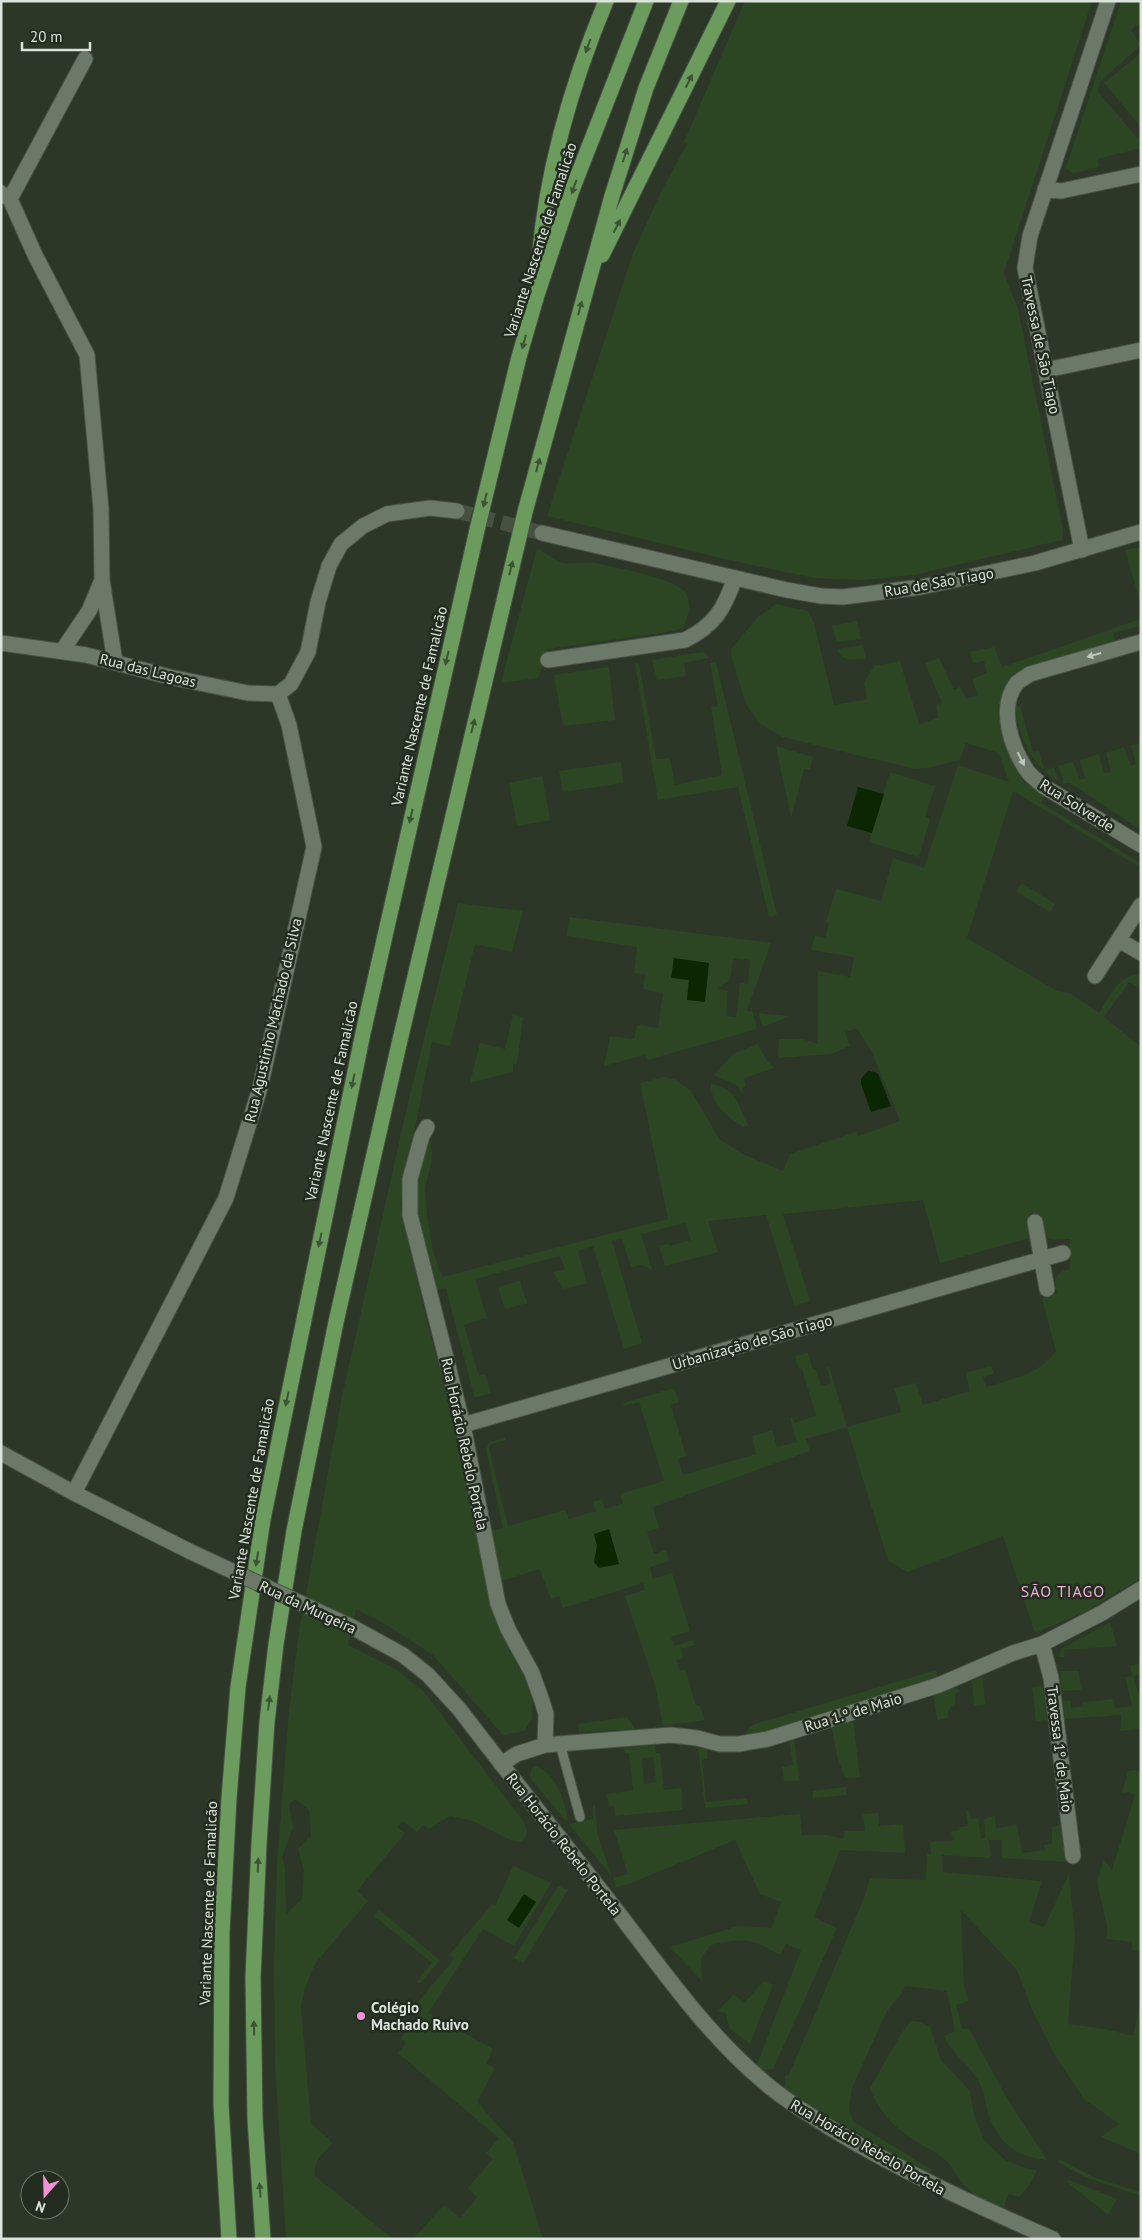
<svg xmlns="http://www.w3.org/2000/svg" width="1142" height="2240" font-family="'PT Sans',sans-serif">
	<rect width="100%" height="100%" fill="#2c3728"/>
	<!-- green -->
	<path fill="#2c4623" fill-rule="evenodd" d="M745 1H1092L1004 273 1018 309 1063 530 1062 540 914 575 864 580 814 578 738 562 547 516 633 253 661 192 687 144 684 142Z
		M1121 1H1141V23L1131 30 1141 45 1100 82 1098 92 1141 142V148L1097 159 1099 167 1074 173 1069 171 1066 167Z
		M1141 53V127L1104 83Z
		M1141 547V605L1125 550Z
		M537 548C544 552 556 562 564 563 574 564 584 562 594 563 611 566 676 579 685 592 692 603 689 617 683 628L668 632 548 649 538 678 501 683Z
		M776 604 808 611 814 623 834 705 867 699 864 683 874 666 900 661 919 724 938 718 936 705 942 703 925 663 939 658 954 690 960 687 966 699 978 695 972 679 987 673 984 661 973 663 970 652 994 647 1002 667 1141 619V626L1113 633 1115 641 1024 669 1012 678 1000 710 1001 725 1013 763 1023 781 1045 795 1041 803 1141 863V868L1013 791 967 938 1057 991 1072 994 1099 1013C1110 996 1119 974 1141 974V989L1129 982 1104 1017 1141 1047V1578L1085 1612 1035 1633 1003 1536 907 1572 888 1560 847 1427 806 1439 810 1451 653 1507 659 1528 647 1532 654 1554 666 1550 669 1561 650 1567 653 1579 672 1573 690 1631 671 1637 674 1646 693 1640 694 1645 681 1649 683 1658 676 1660 680 1671 685 1669 696 1706H700L705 1720 663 1726 655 1685 625 1596 645 1590 643 1583 563 1608 559 1596 551 1599 540 1569 501 1581 492 1531 503 1528 486 1450 489 1443 505 1437 506 1440 491 1444 489 1448 508 1526 565 1510 569 1519 596 1511 593 1502 602 1499 605 1509 623 1503 620 1494 664 1481 639 1402 624 1406 623 1403 674 1388 679 1402 671 1405 686 1456 678 1459 683 1475 756 1454 752 1436 772 1430 777 1447 797 1442 790 1418 792 1417 794 1423 816 1416 802 1368 799 1369 795 1356 808 1353 813 1370H816L821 1386 831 1383 827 1367 829 1366 847 1427 901 1412 894 1388 916 1383 923 1405 970 1391 966 1373 991 1366 994 1374 983 1377 986 1387C1012 1379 1039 1375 1056 1351L1042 1299 1057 1293C1054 1279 1055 1272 1070 1269V1239L1054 1240 1044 1236 1041 1217 1026 1219 1029 1238 940 1263 923 1200 783 1214 810 1301 794 1305 766 1215 708 1221 718 1252 665 1266 659 1246 668 1244 670 1246 691 1240 685 1223 641 1234 652 1270 642 1265 631 1267 622 1239 612 1241 642 1343 624 1349 593 1246 578 1251 587 1283 564 1289 553 1272 565 1269 560 1256 475 1279 487 1318 464 1325 479 1376 485 1374 491 1393 477 1397 474 1396 446 1288 434 1290 417 1214 416 1179 429 1141H431L432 1160 425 1188 427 1215 433 1251 442 1277 668 1219 640 1083 664 1077 676 1080 691 1091 720 1140 745 1155 783 1171 790 1154 856 1132 858 1136 900 1121 872 1052 857 1028 845 1032 850 1046 831 1054 778 1058 779 1039H802L818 1044V971L850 977 854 957 811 950 815 936 825 938 829 923 826 922 836 889 881 901 893 858 924 868 958 765 1009 782 999 753 966 743 960 760 927 768 914 769 783 737 759 723 746 704 732 659 731 649 758 617ZM594 1536 619 1563 597 1565 594 1562 597 1546Z
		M857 621 861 639 837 642 832 626Z
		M863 645 866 659C852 659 843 663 837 649Z
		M702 652 707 654 709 658 684 663 686 676 657 680 652 660Z
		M716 662 777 915 769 917 738 787 658 800 635 663 639 664 656 759 670 758 675 785 722 775 711 707 718 706 710 663Z
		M609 667 615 720 563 726 554 675Z
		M1020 706 1033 752 1039 751 1044 770 1054 767 1058 781C1032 766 1019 737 1015 707Z
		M1141 743V830L1070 783 1062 784 1063 779 1058 766 1073 762 1080 780 1085 778 1080 760 1099 754 1104 773 1111 772 1106 753 1124 747 1131 766 1136 764 1131 745Z
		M776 746 813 757 810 770 804 769 791 818Z
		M621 762 623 783 563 792 559 771Z
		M890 772 935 786 925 817 930 819 919 857 869 842Z
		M542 776 550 820 517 826 509 783Z
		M1022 883 1055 904 1050 912 1016 891Z
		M458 903 523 911 512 952 475 944 450 1046 432 1042 400 1205 426 1318 461 1449 493 1603 504 1638 525 1679 533 1703 532 1719 524 1731 503 1735 433 1655 382 1622 356 1609 348 1645 397 1670 424 1692 524 1822 527 1832 525 1839 519 1842 513 1841 473 1821 450 1816 429 1829 423 1825 417 1832 403 1821 397 1827 405 1833 357 1891 368 1901 315 1964 305 1988 301 2007 311 2123 333 2143C324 2153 312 2161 315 2176L393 2239H286L275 2063 274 1963 277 1864 289 1711 299 1632 341 1401 410 1094ZM296 1799 309 1810 311 1836 298 1849 304 1871 302 1899 286 1914 285 1868 282 1857 293 1827 289 1804Z
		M569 917 771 943 747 1011 753 1012 757 1029 647 1060 645 1055 604 1066 610 1036 634 1039 637 1025 658 1028 663 993 643 989 645 974 634 973 637 947 567 936ZM733 958 750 960 748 984 740 983 736 1017 726 1016 728 991 718 989 730 980ZM689 980 704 1001 687 999Z
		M758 1013 790 1016 763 1027Z
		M513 1015 523 1017 517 1064H513V1072L470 1083 480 1043 505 1049Z
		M758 1044 765 1058 774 1068 744 1078 746 1086 742 1088 744 1094 736 1085 714 1075 733 1054Z
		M711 1084C738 1089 737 1104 748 1125L744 1127C728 1118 710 1104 711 1084Z
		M520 1281 527 1303 505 1309 498 1287Z
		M1110 1622 1117 1646 1064 1650V1657H1059L1061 1649Z
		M1141 1663V1675L1133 1676 1141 1701 1140 1729 1120 1731 1121 1715 1065 1719 1063 1701H1071V1708L1083 1707V1702L1114 1699 1115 1708 1132 1706 1125 1677 1132 1676 1130 1666Z
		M936 1670 938 1678 764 1732 746 1734 749 1728 755 1724Z
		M1060 1671H1079L1081 1690 1062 1691Z
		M983 1677 985 1705 974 1706 972 1681Z
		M1043 1686 1047 1720 1036 1721 1032 1687Z
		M954 1687 960 1691 955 1694V1703L948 1710V1718L937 1720 933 1693Z
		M627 1717 635 1729 579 1732 578 1724Z
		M853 1719 860 1777 845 1778 838 1759 831 1725Z
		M794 1737 799 1781H784L782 1767 793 1765 789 1738Z
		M655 1745 656 1753H660L664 1790 681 1788 683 1810 615 1816 614 1806H609L607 1794 633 1790 629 1753H625L624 1748ZM653 1757 656 1782 644 1784 642 1758Z
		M698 1747 707 1750 708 1759 702 1760 706 1802 747 1798 748 1804 705 1808Z
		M537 1766C558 1777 563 1798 568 1819L566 1821 531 1779 530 1774 532 1768Z
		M1135 1770 1141 1773V1951L1132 1950V1942L1107 1939V1926L1097 1882 1104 1860 1112 1870 1135 1795 1129 1792 1122 1793 1128 1771Z
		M846 1787V1795L813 1798V1791Z
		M595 1805 597 1833 612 1877 569 1824 593 1819V1807Z
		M966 1811H969L971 1819 978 1818 981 1839 985 1838 984 1819H987V1817L995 1816 996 1828 1017 1825 1022 1853 1045 1850 1044 1845 1052 1844V1827L1061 1825 1066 1862 1002 1858V1840H989L991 1858 942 1855 943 1872 1042 1881 1029 1922 1044 1927 1069 1874 1075 1936 1068 2024 1105 2029 1133 2036 1141 1999V2154L1101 2137 1119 2124 1084 2099 1056 2057 1031 2007 1017 1970 961 1910 964 1987 969 2001 956 2005 962 2029H969L1009 2102 1047 2160C1014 2157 996 2141 987 2109 985 2100 983 2087 977 2079 968 2063 951 2054 944 2036L955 2031 947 1991 905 1986 903 1992 887 2011 852 2088 849 2110 854 2122 932 2170 930 2173H926L829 2117 785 2088V2076L789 2075 864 1898 870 1878 926 1880 927 1854H931L930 1842 953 1841 951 1831 960 1830 959 1827 968 1826Z
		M878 1813 879 1826 903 1824 905 1853 840 1850 814 1917 837 1928 773 2069 761 2071 756 2067 801 1950 786 1944 780 1955C751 1938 744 1938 711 1945L701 1958 702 1981 670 1947 738 1926 772 1928 781 1902 760 1894 735 1840 629 1884 616 1887 613 1878 628 1874 614 1830 800 1814 802 1835H826L843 1839 845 1831H865L863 1814Z
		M513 1866 551 1883 514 1946 483 1929 428 2013 493 2049 486 2064 495 2068 477 2102 513 2142 543 2239H413L444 2205 460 2218 477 2197 468 2188 493 2159 486 2153 499 2138 398 2053 406 2043 401 2038 420 2015 413 2008 454 1959 450 1954 492 1904 495 1906Z
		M558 1886 568 1890 523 1963 514 1958Z
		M379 1910 440 1960 420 1984 417 1982 432 1963 374 1916Z
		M764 1981 773 1985 750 2044 729 2028 726 2013 718 2011 734 1994 744 2003Z
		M911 2021 921 2022 930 2027 941 2060 970 2091 974 2115 984 2140 1005 2160 1025 2168 1037 2170 1031 2183 1019 2197 1009 2194 1003 2210C991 2204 976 2198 967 2188 957 2179 954 2167 943 2158 935 2151 925 2147 917 2142 895 2129 878 2111 870 2088L901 2034Z
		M1060 2159 1093 2177 1141 2192V2196L1085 2177 1058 2162Z
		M1069 2180 1117 2199 1108 2215 1067 2182Z"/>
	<!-- water -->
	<path fill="#0a2701" d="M858 787 884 794 872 833 847 826Z
		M674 958 709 963 705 1002 687 1000 689 980 671 978Z
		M868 1071 875 1072 878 1074 891 1106 871 1112 861 1084V1079Z
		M609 1529 619 1564 599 1568 594 1562 597 1546 594 1534Z
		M524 1894 536 1902 519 1928 507 1920Z"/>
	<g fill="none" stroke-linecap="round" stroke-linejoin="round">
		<!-- secondary-tunnel -->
		<path stroke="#465143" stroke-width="15" stroke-dasharray="15 8" stroke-linecap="butt" d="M457 511 542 533"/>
		<!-- lane casing -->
		<g stroke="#485145" stroke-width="11">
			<path id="lane" d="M560 1744 580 1817"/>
		</g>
		<!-- street casing -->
		<g stroke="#485145" stroke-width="17">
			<path id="street" d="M1045 189 1061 191 1141 174
				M1 193 10 199 35 255 87 355 101 509 102 580 89 611 62 651
				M10 199 85 59
				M1046 370 1141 350
				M1082 550 1025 268 1030 236 1108 1
				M102 580 115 662
				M1141 642 1030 674C1026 677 1020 680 1017 683 997 708 1012 749 1028 772 1032 777 1038 781 1043 786L1141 845
				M548 660 685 640C715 625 724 609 735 578
				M1119 940 1141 953
				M1095 976 1141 905
				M427 1127 422 1136 410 1179V1215L463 1425 498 1604 508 1629 532 1673 542 1701 546 1714 545 1745
				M1035 1222 1047 1289
				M463 1425 1063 1253
				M1 1453 74 1493 189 1551
				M74 1493 226 1198 260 1088 314 847 289 725 278 694
				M352 1627 403 1655 428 1675 460 1710C513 1780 569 1849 623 1919 666 1975 709 2036 764 2082 783 2099 806 2112 827 2126 900 2171 975 2205 1053 2239
				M1042 1644 1051 1678 1073 1856
				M501 1764 517 1754 545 1745 671 1735 697 1738 720 1744H739L768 1739 939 1685 1013 1653 1042 1644 1102 1613 1141 1589"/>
		</g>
		<!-- secondary casing -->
		<g stroke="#485145" stroke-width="17">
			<path id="secondary" d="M542 533 787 590 821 596 843 597 921 587 1035 563 1141 532
				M1 643 86 655 170 677 248 693 278 694 291 684 308 652 318 602 329 566 341 544 363 526 387 514 430 508 457 511"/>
		</g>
		<!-- highway casing -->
		<g stroke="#485145" stroke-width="17">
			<path id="highway" d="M602 255 728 1
				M538 277C543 181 569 90 606 1
				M229 2239 221 2104 222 1932 229 1798 238 1687 263 1519 363 1033 477 530 519 357 537 295 572 190 646 1
				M263 2239 255 2119 253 1977 259 1844 267 1722 276 1644 294 1531 336 1322 400 1040 525 512 612 196 646 88 681 1"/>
		</g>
		<!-- lane -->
		<use href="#lane" stroke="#6c7969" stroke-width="9"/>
		<!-- street -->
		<use href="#street" stroke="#6c7969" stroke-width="15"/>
		<!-- secondary -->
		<use href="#secondary" stroke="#6c7969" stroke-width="15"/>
		<!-- highway -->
		<use href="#highway" stroke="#6c9c5d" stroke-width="15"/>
		<!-- street-bridge casing -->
		<g stroke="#485145" stroke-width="17" stroke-linecap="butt">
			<path id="street-bridge" d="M189 1551 352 1627"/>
		</g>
		<!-- street-bridge -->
		<use href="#street-bridge" stroke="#6c7969" stroke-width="15"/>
	</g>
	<!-- one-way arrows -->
	<defs><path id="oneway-solid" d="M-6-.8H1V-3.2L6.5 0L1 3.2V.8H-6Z" transform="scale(1.25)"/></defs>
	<g fill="#3c5335">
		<use href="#oneway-solid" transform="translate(588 46) rotate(110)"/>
		<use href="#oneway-solid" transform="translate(689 81) rotate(-63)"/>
		<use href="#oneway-solid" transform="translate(625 155) rotate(-72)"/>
		<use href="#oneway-solid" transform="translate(574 187) rotate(110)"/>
		<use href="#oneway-solid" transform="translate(617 226) rotate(-63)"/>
		<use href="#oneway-solid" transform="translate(580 308) rotate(-75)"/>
		<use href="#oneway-solid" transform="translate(524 342) rotate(105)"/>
		<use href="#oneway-solid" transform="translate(538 465) rotate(-75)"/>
		<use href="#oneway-solid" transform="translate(485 500) rotate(104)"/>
		<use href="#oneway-solid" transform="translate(511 568) rotate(-76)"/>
		<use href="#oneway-solid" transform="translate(447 658) rotate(103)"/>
		<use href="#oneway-solid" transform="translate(473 726) rotate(-76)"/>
		<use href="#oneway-solid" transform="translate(411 816) rotate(103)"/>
		<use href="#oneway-solid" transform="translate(353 1081) rotate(102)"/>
		<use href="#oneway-solid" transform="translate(320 1240) rotate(102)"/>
		<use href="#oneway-solid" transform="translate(287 1399) rotate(102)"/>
		<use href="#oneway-solid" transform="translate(257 1559) rotate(99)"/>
		<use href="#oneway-solid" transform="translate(269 1703) rotate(-83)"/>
		<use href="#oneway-solid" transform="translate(258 1865) rotate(-88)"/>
		<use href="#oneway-solid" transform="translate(254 2028) rotate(-91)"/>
		<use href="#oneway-solid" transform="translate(260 2190) rotate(-94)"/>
	</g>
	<g fill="#c0c8be">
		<use href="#oneway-solid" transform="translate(1094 655) rotate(164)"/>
		<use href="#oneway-solid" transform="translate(1021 759) rotate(63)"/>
	</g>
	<!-- markers -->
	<circle fill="#f391d5" stroke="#222c1f" stroke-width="2" cx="361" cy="2016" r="5"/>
	<g text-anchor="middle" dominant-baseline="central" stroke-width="5" stroke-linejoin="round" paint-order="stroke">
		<!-- street labels -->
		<g font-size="15" fill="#dce3da" stroke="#222c1f">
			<text transform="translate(540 240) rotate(-72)">Variante Nascente de Famalicão</text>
			<text transform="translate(1041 345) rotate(78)">Travessa de São Tiago</text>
			<text transform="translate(939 582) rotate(-10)">Rua de São Tiago</text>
			<text transform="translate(148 670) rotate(14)">Rua das Lagoas</text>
			<text transform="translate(419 706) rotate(-77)">Variante Nascente de Famalicão</text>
			<text transform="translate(1077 805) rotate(32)">Rua Solverde</text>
			<text transform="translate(273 1020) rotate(-77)">Rua Agustinho Machado da Silva</text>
			<text transform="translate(331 1101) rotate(-78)">Variante Nascente de Famalicão</text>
			<text transform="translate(752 1342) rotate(-16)">Urbanização de São Tiago</text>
			<text transform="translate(465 1444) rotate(78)">Rua Horácio Rebelo Portela</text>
			<text transform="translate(251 1499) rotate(-80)">Variante Nascente de Famalicão</text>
			<text transform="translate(308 1607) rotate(25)">Rua da Murgeira</text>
			<text transform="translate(853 1712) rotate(-17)">Rua 1.º de Maio</text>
			<text transform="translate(1060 1749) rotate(83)">Travessa 1º de Maio</text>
			<text transform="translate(564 1844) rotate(52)">Rua Horácio Rebelo Portela</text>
			<text transform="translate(208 1903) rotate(-88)">Variante Nascente de Famalicão</text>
			<text transform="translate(868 2147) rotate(30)">Rua Horácio Rebelo Portela</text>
		</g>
		<!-- poi labels -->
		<g font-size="15" font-weight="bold" fill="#dce3da" stroke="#222c1f" text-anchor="start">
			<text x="371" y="2007">Colégio<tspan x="371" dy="17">Machado Ruivo</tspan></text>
		</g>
		<!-- neighbourhood labels -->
		<g font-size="16" letter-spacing="1" fill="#f1acda" stroke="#222c1f">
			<text x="1063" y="1591">SÃO TIAGO</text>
		</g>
	</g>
	<!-- border -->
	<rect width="1142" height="2240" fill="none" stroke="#dce3da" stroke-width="5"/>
	<!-- north arrow -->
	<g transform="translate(45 2195) rotate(200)"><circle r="24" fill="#222c1f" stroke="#6c756a"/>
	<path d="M0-4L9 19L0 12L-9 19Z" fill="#f391d5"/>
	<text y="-8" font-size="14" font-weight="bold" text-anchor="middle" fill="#dce3da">N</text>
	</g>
	<!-- scale -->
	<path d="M22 42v8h68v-8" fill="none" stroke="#dce3da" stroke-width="2.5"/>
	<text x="30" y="42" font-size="15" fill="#dce3da" stroke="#222c1f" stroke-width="4" paint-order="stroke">20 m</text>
</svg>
